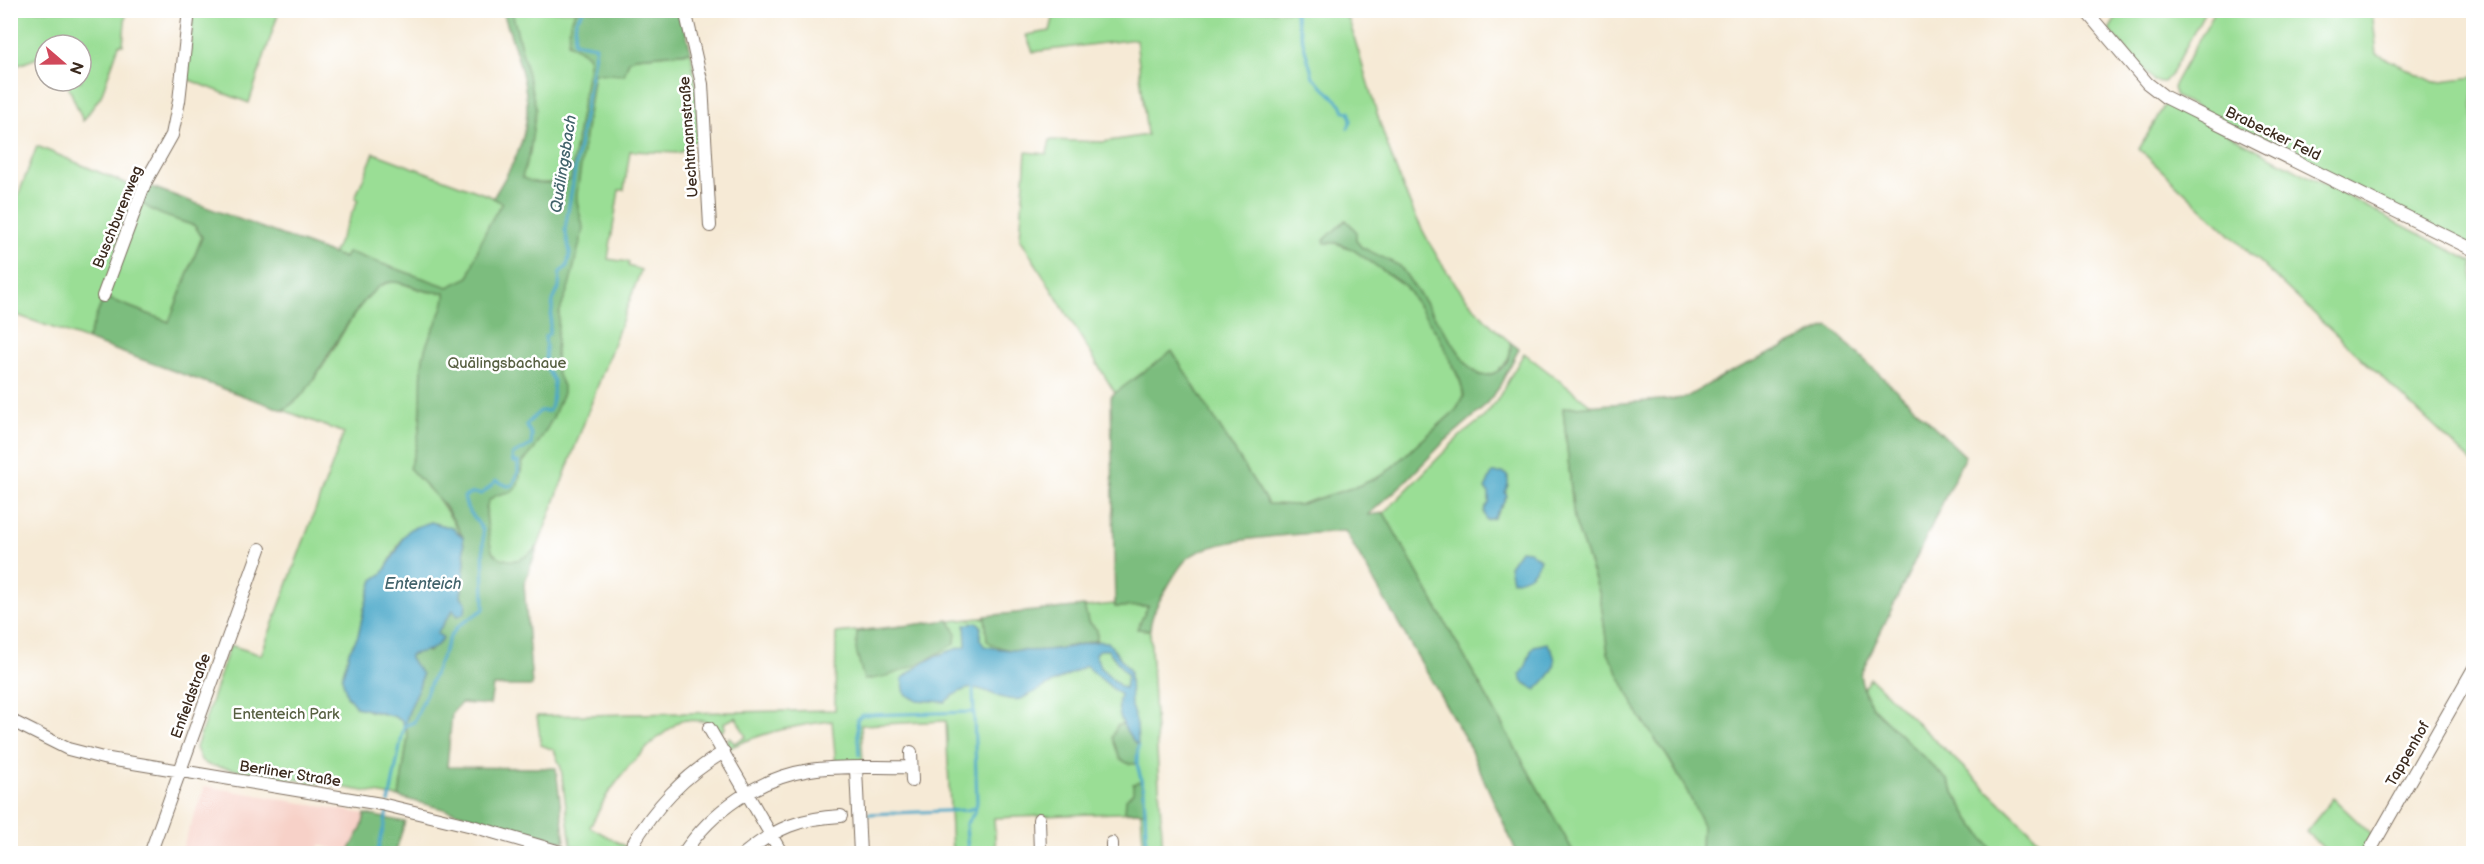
<svg xmlns="http://www.w3.org/2000/svg" width="2484" height="864" font-family="'Balsamiq Sans',sans-serif">
	<rect width="100%" height="100%" fill="#fff"/>
	<filter id="ink" filterUnits="userSpaceOnUse"><feTurbulence type="fractalNoise" baseFrequency=".0167" numOctaves="2"/><feDisplacementMap in="SourceGraphic" scale="12" xChannelSelector="R" yChannelSelector="G"/><feConvolveMatrix kernelMatrix="1 2 1 2 8 2 1 2 1" color-interpolation-filters="sRGB"/></filter>
	<filter id="wash" filterUnits="userSpaceOnUse"><feTurbulence type="fractalNoise" baseFrequency=".008" numOctaves="4" result="noise"/><feDisplacementMap in="SourceGraphic" scale="24" xChannelSelector="R" yChannelSelector="G"/><feGaussianBlur stdDeviation="1.35" result="paint"/><feColorMatrix in="noise" values="0 0 0 0 0 0 0 0 0 0 0 0 0 0 0 0 0 1.4 0 .05"/><feComposite in="paint" operator="in"/></filter>
	<g filter="url(#wash)">
		<rect width="100%" height="100%" fill="#f6ead6"/>
		<!-- built -->
		<path fill="#f7d1c8" d="M205 786 365 814 362 827 348 853 320 845 317 853 180 854Z"/>
		<!-- green -->
		<path fill="#9ade95" stroke="#6a845a" stroke-width="1.5" fill-rule="evenodd" d="M11 10 126 11 123 45H119L101 96 83 121 66 81H81V45H45V55L11 68Z
			M2202 10 2204 13 2172 73 2164 82 2154 81 2109 30 2120 11Z
			M193 11H279L249 103 187 79Z
			M507 11H680L629 43 630 60 635 57 691 52 704 140 695 141 679 153 630 151 624 190H619L608 259 629 262 628 266 641 270 538 546 534 550 522 582 484 584 482 528 438 498 463 537 452 528 431 522 403 537 383 573 373 580 364 609 358 636 349 652 342 678 369 711 393 716 403 721 408 737 399 797 208 765 201 760 196 748 230 645 261 655 344 433 283 410C319 387 334 341 359 308 366 300 372 290 382 285 403 272 427 307 455 284L448 287 347 252 345 258 333 254 358 200 355 198 374 153 495 198C514 169 529 134 527 97 525 70 513 37 507 11Z
			M1055 11H1338L1349 20C1384 135 1412 262 1510 342 1513 355 1502 375 1486 376 1479 376 1474 371 1469 367L1400 266 1361 247 1356 240 1353 227 1345 220 1335 230 1330 241 1352 249 1405 286 1440 338 1463 388 1464 396 1456 410 1383 475 1358 486 1298 505 1268 504 1172 352 1115 393 1020 238 1026 152 1047 154 1050 140 1103 142 1147 135 1136 39 1033 52 1026 35 1050 31Z
			M2215 11H2372L2377 54 2434 82 2473 77V247L2176 97 2173 88 2175 83Z
			M2165 104H2170L2473 262V463L2139 149Z
			M37 146 146 192 141 202C157 216 176 219 195 226L202 237 169 322 104 297 87 340 11 313 10 217Z
			M1524 353 1592 406 1563 408 1574 519 1600 595 1608 653 1687 791 1702 823 1701 853H1574L1384 513 1459 437 1483 418 1496 402ZM1492 474H1499L1507 496 1494 518 1489 503Z
			M1114 604 1115 607 1149 606 1138 629 1150 630 1163 853H1146V841H1143L1141 812 994 818 996 853H952L946 721 861 725 863 764 836 766 832 721C796 725 760 733 727 749L725 745 729 737 734 743 746 737 736 717 724 723 725 728 722 731 707 725 705 721 681 720 654 741 629 766 607 795 590 827 637 853H603L571 845 561 768 554 750 541 745 537 716 835 710 836 633Z
			M1870 678 2053 853H1994L1969 818 1947 780 1873 708 1863 689Z
			M2333 798 2374 837 2363 853H2329L2306 832Z"/>
		<!-- forest -->
		<path fill="#7bbd7e" stroke="#5b744e" stroke-width="1.5" d="M577 10 681 11 691 52 635 57 629 61 624 75 594 73 577 194C576 211 583 217 583 230L570 283 559 314 556 352 557 373 563 386V393L552 420 534 450 523 462 518 485 512 492C484 495 484 505 488 529 489 538 490 545 493 553 511 566 523 561 538 546L524 584 532 686H493L490 705 461 703 452 713 447 767 556 768 565 842 399 797 408 737C400 712 419 699 422 675L410 659V655L421 650 429 652 439 628 461 596 465 562 463 537 445 506 409 468C417 448 421 425 421 404 422 387 420 370 424 353 428 333 446 312 445 292 422 295 409 281 391 282 365 282 324 365 310 385 304 394 293 404 283 410L87 340 104 297 169 322 202 237 195 226C176 219 157 216 141 202L149 186 344 258 348 252 448 287 469 277C476 251 486 226 502 203L493 198C508 173 525 146 527 116 529 81 512 43 503 11H512L536 108 530 152 522 177C537 187 554 182 570 180L589 62 588 55 568 43 570 22Z
			M1346 220 1356 231V240L1361 247 1400 266 1469 367 1479 375C1498 378 1514 360 1510 342L1519 349 1498 389 1481 410 1443 443 1406 481 1368 515 1384 513 1574 853H1517L1466 740 1345 531C1309 534 1215 536 1188 558 1179 566 1173 578 1167 588 1159 601 1151 614 1150 630L1137 629 1148 606 1115 607 1111 396 1172 351 1268 504 1298 505 1358 486 1383 475 1456 410 1464 396 1460 380 1440 338 1405 286 1352 249 1338 243H1325L1324 240Z
			M1829 326 1965 456 1860 675 1865 695 1873 708 1947 780 1969 818 1994 853H1701L1702 823 1687 791 1669 759 1640 717 1608 653 1600 595 1574 519 1563 408 1685 398 1726 374Z
			M1084 606 1088 621 1097 630V640C1066 648 1014 660 987 641L985 616Z
			M949 620 956 632 955 643C928 661 897 677 864 680L856 650 857 632Z
			M1123 723 1138 746 1137 764H1129L1120 759 1112 737 1117 726Z
			M1142 780 1146 812H1125L1126 799 1133 792V784Z
			M365 814 405 822 395 853H348L362 827Z"/>
		<!-- water -->
		<path fill="#4ba8c9" stroke="#436974" stroke-width="1.5" fill-rule="evenodd" d="M1492 473H1504L1508 476V485L1505 492 1507 496 1494 518 1486 520C1483 513 1483 509 1489 503V493L1485 489Z
			M431 522 452 528 463 537 465 562 461 596 466 603 465 613 458 616 453 610 437 633 443 638C431 655 427 648 410 655V659L422 674C420 694 406 709 405 728L402 721 393 716 356 707 347 696 342 678 349 652 358 636 364 609 373 580 383 573 399 547 403 537 410 529Z
			M1520 550 1529 551 1540 559C1535 574 1528 578 1512 581L1509 566Z
			M977 622 981 626 980 639 984 646C1012 652 1042 652 1070 647 1084 644 1094 640 1108 642L1130 671 1131 706 1137 724 1138 746C1126 733 1114 713 1120 695L1086 666 1021 699C988 704 981 670 945 702L916 700 905 694 902 679C922 661 940 653 966 646L965 625ZM1100 650H1108L1127 675 1125 688 1121 687 1101 668 1095 654Z
			M1547 643C1563 664 1552 674 1536 690L1523 682 1520 675C1530 665 1526 656 1534 646Z"/>
		<g fill="none" stroke-linecap="round" stroke-linejoin="round">
			<!-- stream -->
			<path stroke="#4ba8c9" stroke-width="3" d="M1294 10 1313 77 1341 104 1344 111 1350 112 1351 121 1348 128
				M1138 746 1137 764 1144 790 1147 854
				M859 755 857 719 862 715 973 712
				M389 802 404 726 414 722 450 637 458 626 484 609 483 530 467 508 464 497 472 493 482 494 496 481 508 486 513 485 518 473V462H513L512 455 531 445 532 435 526 425 540 411H549L552 404 554 381 545 366 546 347 545 336 549 334 553 301 559 288 560 272 567 267 570 253 565 229 596 46 574 42 576 20 584 10
				M868 814 968 810 976 807
				M968 853 966 824 975 812 977 802 973 687
				M377 854 388 809"/>
		</g>
	</g>
	<g filter="url(#ink)">
		<g fill="none" stroke-linecap="round" stroke-linejoin="round">
			<!-- minor casing -->
			<g stroke="#7c6d5e" stroke-width="14">
				<path id="minor" d="M685 10 702 84 710 226
					M2085 10 2147 83 2165 97 2474 250
					M103 296 145 183 172 135 179 101 189 10
					M10 720 68 749 103 758 381 804 472 826 567 854
					M709 728 782 854
					M911 752 912 781
					M856 769 860 854
					M1039 819 1040 854
					M1112 843V854
					M631 847C655 807 683 776 724 752
					M150 854 260 549
					M683 854C712 810 759 778 810 770 843 765 878 768 911 767
					M744 854C776 828 800 818 841 816
					M2368 854 2474 668"/>
			</g>
			<!-- minor -->
			<use href="#minor" stroke="#fff" stroke-width="12"/>
		</g>
	</g>
	<g text-anchor="middle" dominant-baseline="central" stroke-width="5" stroke-linejoin="round" paint-order="stroke">
		<!-- street labels -->
		<g font-size="15" fill="#3b2a1e" stroke="#fff">
			<text transform="translate(2273 134) rotate(26)">Brabecker Feld</text>
			<text transform="translate(689 137) rotate(-94)">Uechtmannstraße</text>
			<text transform="translate(118 217) rotate(-68)">Buschburenweg</text>
			<text transform="translate(191 696) rotate(-70)">Enfieldstraße</text>
			<text transform="translate(2408 754) rotate(-60)">Tappenhof</text>
			<text transform="translate(290 774) rotate(9)">Berliner Straße</text>
		</g>
		<!-- park labels -->
		<g font-size="15" fill="#586042" stroke="#fff">
			<text x="507" y="363">Quälingsbachaue</text>
			<text x="286" y="714">Ententeich Park</text>
		</g>
		<!-- water labels -->
		<g font-size="16" font-style="italic" fill="#42636b" stroke="#fff">
			<text transform="translate(564 164) rotate(-81)">Quälingsbach</text>
			<text x="423" y="584">Ententeich</text>
		</g>
	</g>
	<!-- margin -->
	<rect width="2484" height="864" fill="none" stroke="#fff" stroke-width="36"/>
	<!-- north arrow -->
	<g transform="translate(63 63) rotate(110)"><circle r="28" fill="#ffffff" stroke="#b1aaa5" stroke-width="1.5"/>
	<path d="M0-4.5L10 22L0 15L-10 22Z" fill="#d1495b"/>
	<text y="-9" font-size="16" font-weight="bold" text-anchor="middle" fill="#3b2a1e">N</text>
	</g>
</svg>
